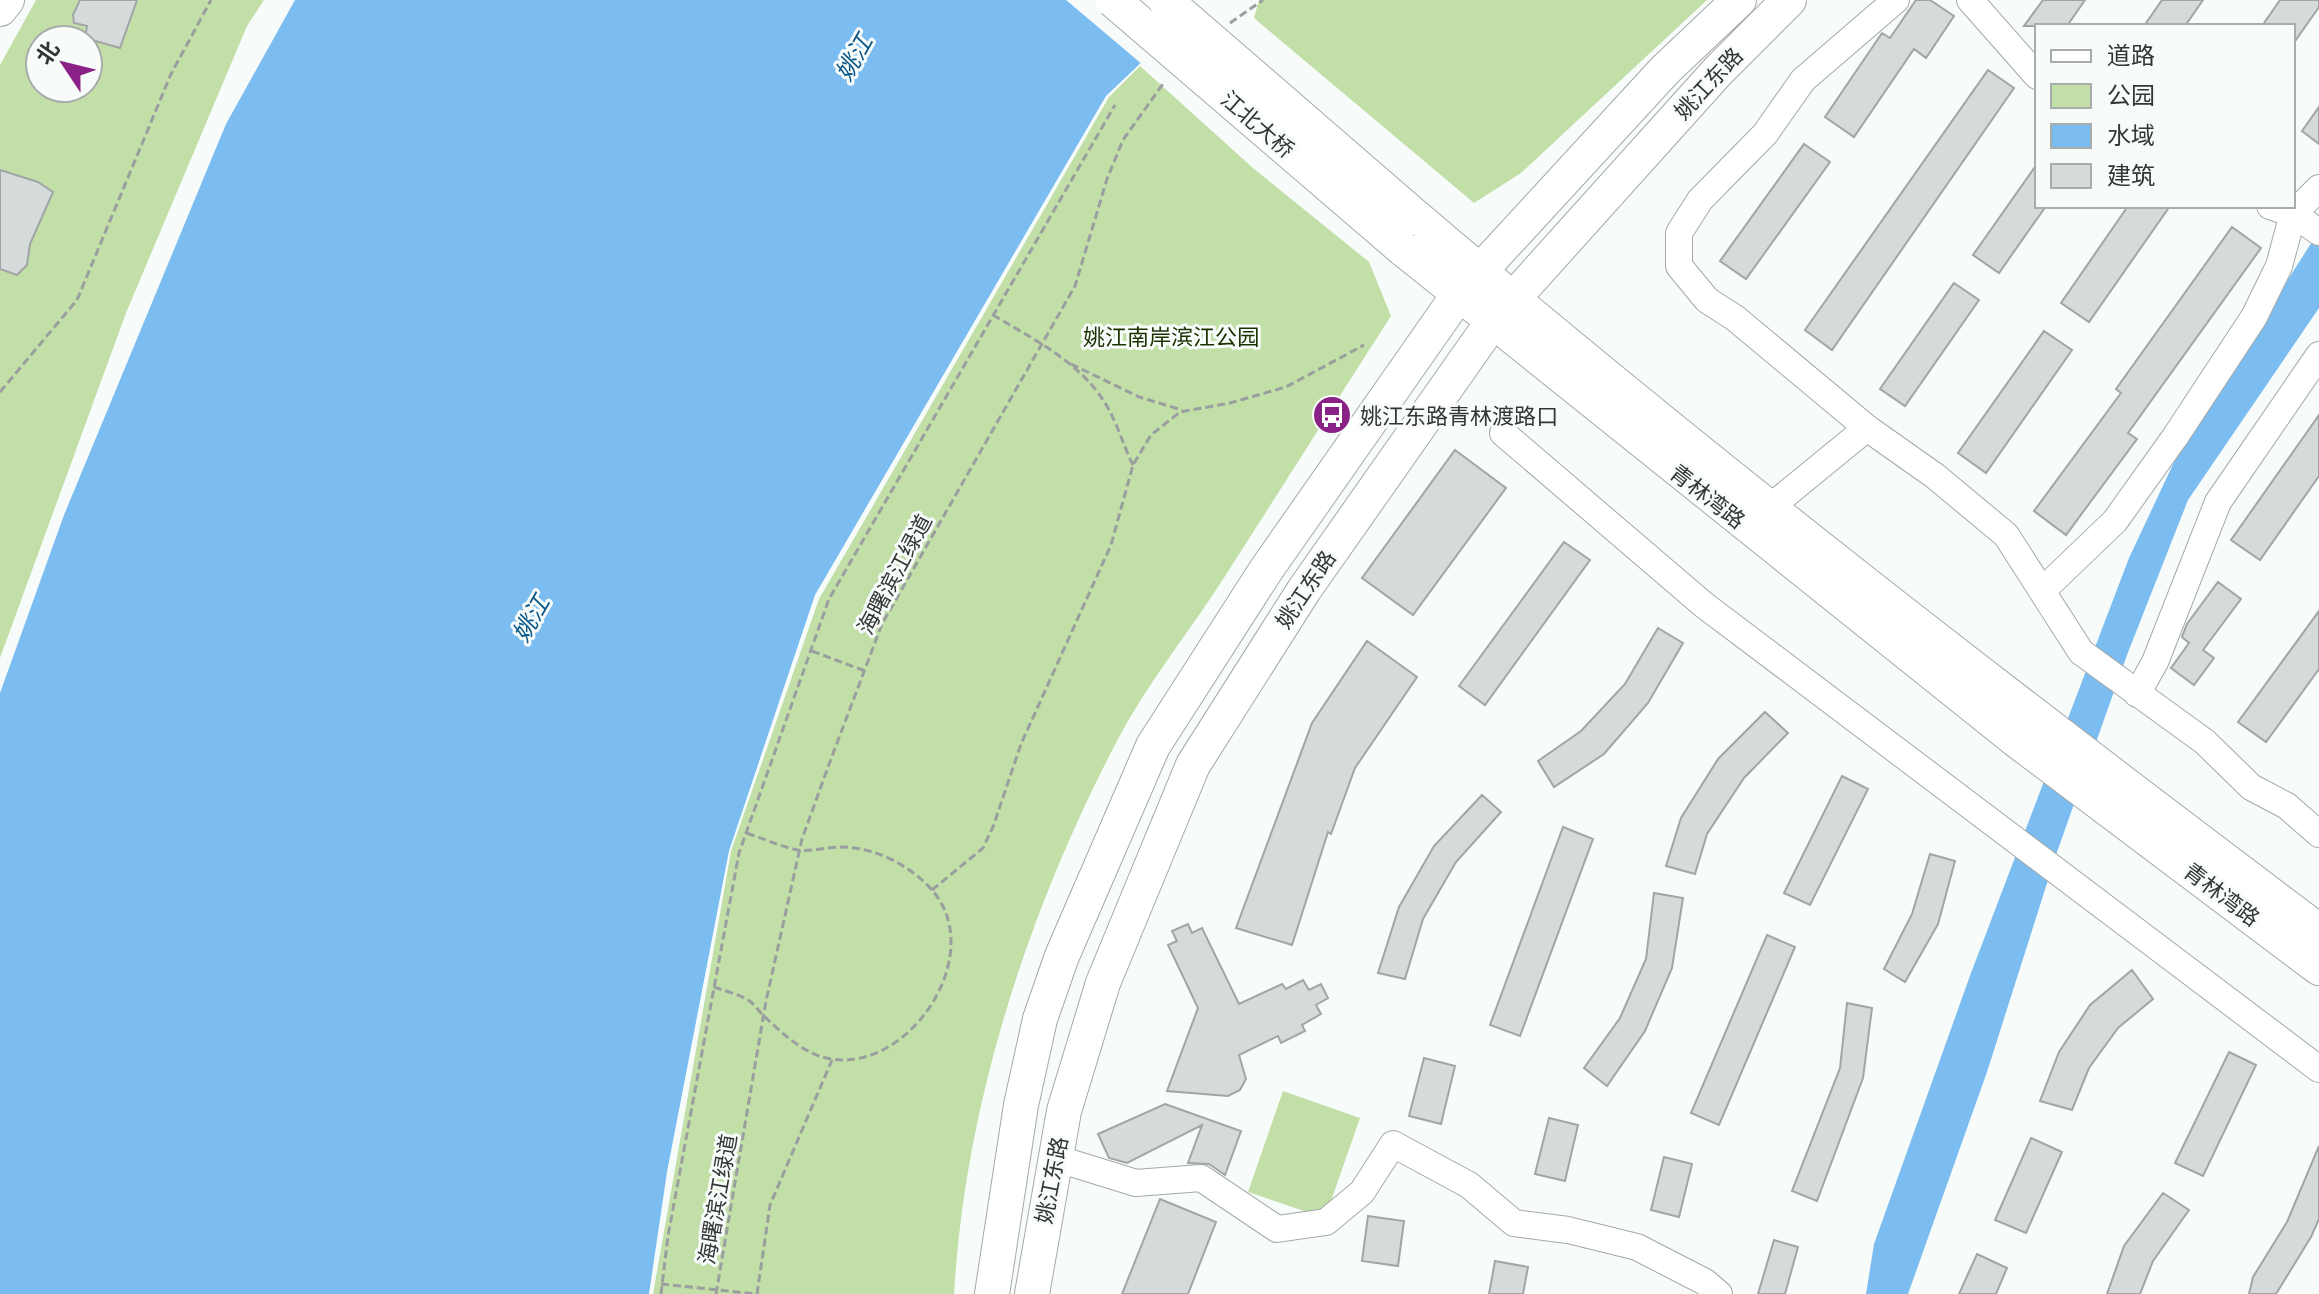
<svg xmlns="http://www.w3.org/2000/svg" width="2319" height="1294" font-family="Lato,'Noto Sans SC',sans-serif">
	<rect width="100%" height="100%" fill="#f7fcfb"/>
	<!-- green -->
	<path fill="#c1dfa7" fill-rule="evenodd" d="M36 0H264L247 26 126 313 0 658V65ZM40 40H88V88H40Z
		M1259 0H1707L1521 173 1474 203 1254 18Z
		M1140 66 1253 168 1369 262 1391 316C1333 406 1276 497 1218 587 1185 637 1146 686 1118 739 1029 908 965 1103 954 1294H653L731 851 819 599 1109 97Z
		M1283 1091 1360 1118 1325 1218 1248 1192Z"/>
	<!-- water -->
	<path fill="#7bbcf1" d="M295 0H1207L1106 96 815 595 729 851 667 1172 649 1294H0V693L64 515 226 124Z
		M2319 231V308L2188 500 2127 655 2057 852 1987 1072 1908 1294H1866L1874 1244 1971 973 2129 558 2183 443Z"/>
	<!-- pier -->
	<path fill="#f7fcfb" d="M1066 0H1211L1143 65Z"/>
	<!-- building -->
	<path fill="#d5dadb" stroke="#a1a5a6" stroke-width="2" d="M80 0H137L120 48 85 38 87 26 74 23 73 15Z
		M1916 0H1930L1954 16 1926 58 1914 49 1854 137 1825 117 1882 33 1890 38Z
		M2043 0H2085L2067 26H2024Z
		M2162 0H2203L2185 26H2144Z
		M2280 0H2319V7L2293 44V26H2262Z
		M1988 70 2014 88 1832 350 1805 330Z
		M2319 107V144L2302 131Z
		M1804 144 1830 162 1746 279 1720 261Z
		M2037 164V206H2046L1999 273 1973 255Z
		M0 170 38 182 53 192 30 244 27 265 17 275 0 269Z
		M2128 206H2170L2089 322 2061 303Z
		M2232 227 2261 248 2128 433 2137 439 2066 535 2034 511 2121 393 2116 389Z
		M1954 283 1979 300 1905 406 1880 389Z
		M2044 331 2072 350 1986 473 1958 453Z
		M2319 415V476L2260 560 2231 540Z
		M1455 450 1506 488 1413 615 1362 578Z
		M1564 542 1590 560 1485 705 1459 686Z
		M2218 582 2241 599 2203 650 2214 658 2194 685 2171 668 2189 643 2182 637 2187 624Z
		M2319 611V669L2266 742 2238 722Z
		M1658 628 1683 643 1648 703 1604 754 1554 787 1538 761 1581 731 1625 684Z
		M1367 641 1417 677 1355 768 1331 834 1328 832 1292 945 1236 928 1312 723Z
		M1765 712 1788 733 1744 778 1707 834 1695 874 1666 866 1681 818 1718 759Z
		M1842 776 1868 789 1810 905 1784 893Z
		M1482 795 1501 812 1456 862 1423 919 1405 979 1378 973 1399 907 1434 846Z
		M1563 827 1593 839 1520 1036 1490 1025Z
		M1930 854 1955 861 1938 924 1905 982 1884 969 1912 914Z
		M1654 893 1683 898 1672 968 1645 1031 1607 1086 1584 1068 1620 1018 1646 959Z
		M1188 924 1192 933 1202 928 1239 1004 1282 984 1286 989 1303 980 1309 990 1321 984 1328 998 1316 1005 1321 1014 1302 1025 1305 1031 1281 1043 1278 1036 1239 1055 1246 1079 1240 1090 1228 1096 1167 1091 1198 1008 1168 945 1177 941 1172 931Z
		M1767 935 1795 947 1719 1125 1691 1113Z
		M2132 970 2153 999 2118 1028 2089 1068 2072 1110 2040 1101 2059 1052 2090 1005Z
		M1847 1003 1872 1008 1863 1078 1817 1201 1792 1191 1840 1068Z
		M2229 1052 2256 1065 2203 1176 2175 1163Z
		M1424 1058 1455 1066 1441 1124 1409 1116Z
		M1165 1104 1241 1131 1225 1175 1209 1164 1188 1163 1202 1125 1127 1163 1109 1158 1098 1134Z
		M1549 1118 1578 1125 1565 1181 1535 1174Z
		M2031 1138 2062 1152 2026 1233 1995 1220Z
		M2319 1146V1219L2311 1237 2276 1294H2249L2253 1277 2287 1222Z
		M1664 1157 1692 1164 1679 1217 1651 1210Z
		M2163 1193 2189 1210 2153 1261 2140 1294H2107L2124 1246Z
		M1160 1199 1216 1222 1188 1294H1122Z
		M1368 1216 1404 1221 1398 1266 1362 1261Z
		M1774 1240 1798 1247 1785 1294H1758Z
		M1977 1254 2007 1268 1996 1294H1959Z
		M1495 1261 1528 1267 1523 1294H1489Z"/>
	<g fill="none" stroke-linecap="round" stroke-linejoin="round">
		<!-- minor casing -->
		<g stroke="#a4a9a8" stroke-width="28">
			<path id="minor" d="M1896 0 1803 80 1765 134 1700 200 1679 233V266L1707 300 1735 318 1867 428 1935 476 2006 535 2081 652 2205 742 2251 787 2287 806 2319 834
				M1970 0 2037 76
				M2270 206 2293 214 2319 232
				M1503 433 1704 605 2319 1069
				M1768 509 1867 428
				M2042 591 2115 521 2175 437 2254 317 2279 266 2293 214 2319 188
				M2137 694 2155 662 2218 502 2319 355
				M1055 1158 1136 1183 1201 1178 1277 1229 1326 1222 1362 1192 1393 1144 1469 1185 1514 1223 1568 1230 1637 1247 1705 1282 1719 1294"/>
		</g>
		<!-- major casing -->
		<g stroke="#a4a9a8" stroke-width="36">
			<path id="major" d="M0 9 7 0
				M1417 218C1709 467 2013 701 2319 931
				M1403 249 2016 740 2319 968
				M992 1294 1021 1105 1040 1019 1062 956 1153 746 1266 570 1459 294 1665 70 1739 0
				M1032 1294 1064 1111 1103 983 1193 765 1304 590 1493 321 1718 71 1789 0"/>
		</g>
		<!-- path -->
		<path stroke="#9b9e9e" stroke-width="3" stroke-dasharray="8 4" stroke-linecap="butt" d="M1230 23 1263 0
			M993 315C1033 339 1080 362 1105 403 1117 422 1123 445 1133 465
			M1071 364 1139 397 1182 410
			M0 392 77 300 171 74 211 0
			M812 651 865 671
			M932 890 983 848 993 827 1021 744 1111 545 1133 465 1151 435 1180 412 1230 403 1286 387 1364 345
			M714 987C725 991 738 994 748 1000 755 1004 759 1012 765 1017 783 1034 805 1055 831 1059 910 1072 988 954 932 890 910 865 874 847 841 847 827 847 811 852 798 850 781 847 763 838 746 833
			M661 1284 756 1294
			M661 1294 668 1236 739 853 829 599 1115 105
			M716 1294 766 1001 802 839 831 759 882 624 1075 286 1107 179 1123 140 1165 81
			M757 1294 770 1205 832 1060"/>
		<!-- minor -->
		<use href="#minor" stroke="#fff" stroke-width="26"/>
		<!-- major -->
		<use href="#major" stroke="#fff" stroke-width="34"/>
		<!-- major-bridge casing -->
		<g stroke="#a4a9a8" stroke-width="36" stroke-linecap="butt">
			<path id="major-bridge" d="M1113 0 1403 249
				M1165 0 1417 218"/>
		</g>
		<!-- major-bridge -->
		<use href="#major-bridge" stroke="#fff" stroke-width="34"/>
	</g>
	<!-- icons -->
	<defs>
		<g id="bus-disc" transform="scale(2)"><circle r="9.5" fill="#8a2186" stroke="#f7fcfb"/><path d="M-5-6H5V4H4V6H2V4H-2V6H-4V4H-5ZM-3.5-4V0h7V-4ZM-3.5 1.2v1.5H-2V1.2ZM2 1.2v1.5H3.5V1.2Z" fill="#fff"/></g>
	</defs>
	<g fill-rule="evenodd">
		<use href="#bus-disc" x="1332" y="415"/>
	</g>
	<g text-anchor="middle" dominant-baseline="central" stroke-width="6" stroke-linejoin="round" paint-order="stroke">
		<!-- street labels -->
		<g font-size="22" fill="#343535" stroke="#f7fcfb">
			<text transform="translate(1708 83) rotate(-47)">姚江东路</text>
			<text transform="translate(1258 124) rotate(41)">江北大桥</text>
			<text transform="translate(1708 496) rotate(38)">青林湾路</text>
			<text transform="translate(894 574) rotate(-62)">海曙滨江绿道</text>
			<text transform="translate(1305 589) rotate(-56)">姚江东路</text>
			<text transform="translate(2222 894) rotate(37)">青林湾路</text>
			<text transform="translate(1051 1180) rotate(-79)">姚江东路</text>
			<text transform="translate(717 1199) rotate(-80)">海曙滨江绿道</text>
		</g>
		<!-- park labels -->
		<g font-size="22" fill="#1b3100" stroke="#f7fcfb">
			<text x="1171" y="336">姚江南岸滨江公园</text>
		</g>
		<!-- poi labels -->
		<g font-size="22" fill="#343535" stroke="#f7fcfb" text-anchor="start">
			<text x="1360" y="415">姚江东路青林渡路口</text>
		</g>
		<!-- water labels -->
		<g font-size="24" font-style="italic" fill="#0b5788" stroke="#f7fcfb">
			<text transform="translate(853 57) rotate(-60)">姚江</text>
			<text transform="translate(530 618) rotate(-60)">姚江</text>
		</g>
	</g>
	<!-- legend -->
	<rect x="2035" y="24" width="260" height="184" fill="#f7fcfb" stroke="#a9acac" stroke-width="2"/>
	<rect x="2051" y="50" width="40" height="12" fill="#ffffff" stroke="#a9acac" stroke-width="2"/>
	<text x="2107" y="64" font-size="24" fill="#343535">道路</text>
	<rect x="2051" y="84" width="40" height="24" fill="#c1dfa7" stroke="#a9acac" stroke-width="2"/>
	<text x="2107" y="104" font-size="24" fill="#343535">公园</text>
	<rect x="2051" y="124" width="40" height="24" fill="#7bbcf1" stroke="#a9acac" stroke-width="2"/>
	<text x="2107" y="144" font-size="24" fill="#343535">水域</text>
	<rect x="2051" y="164" width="40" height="24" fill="#d5dadb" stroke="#a9acac" stroke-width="2"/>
	<text x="2107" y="184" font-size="24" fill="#343535">建筑</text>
	<!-- north arrow -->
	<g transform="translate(64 64) rotate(305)"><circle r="38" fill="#f7fcfb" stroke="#a9acac" stroke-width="2"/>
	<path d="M0-6L14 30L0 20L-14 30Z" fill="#8a2186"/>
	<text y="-12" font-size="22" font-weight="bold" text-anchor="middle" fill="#343535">北</text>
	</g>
</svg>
